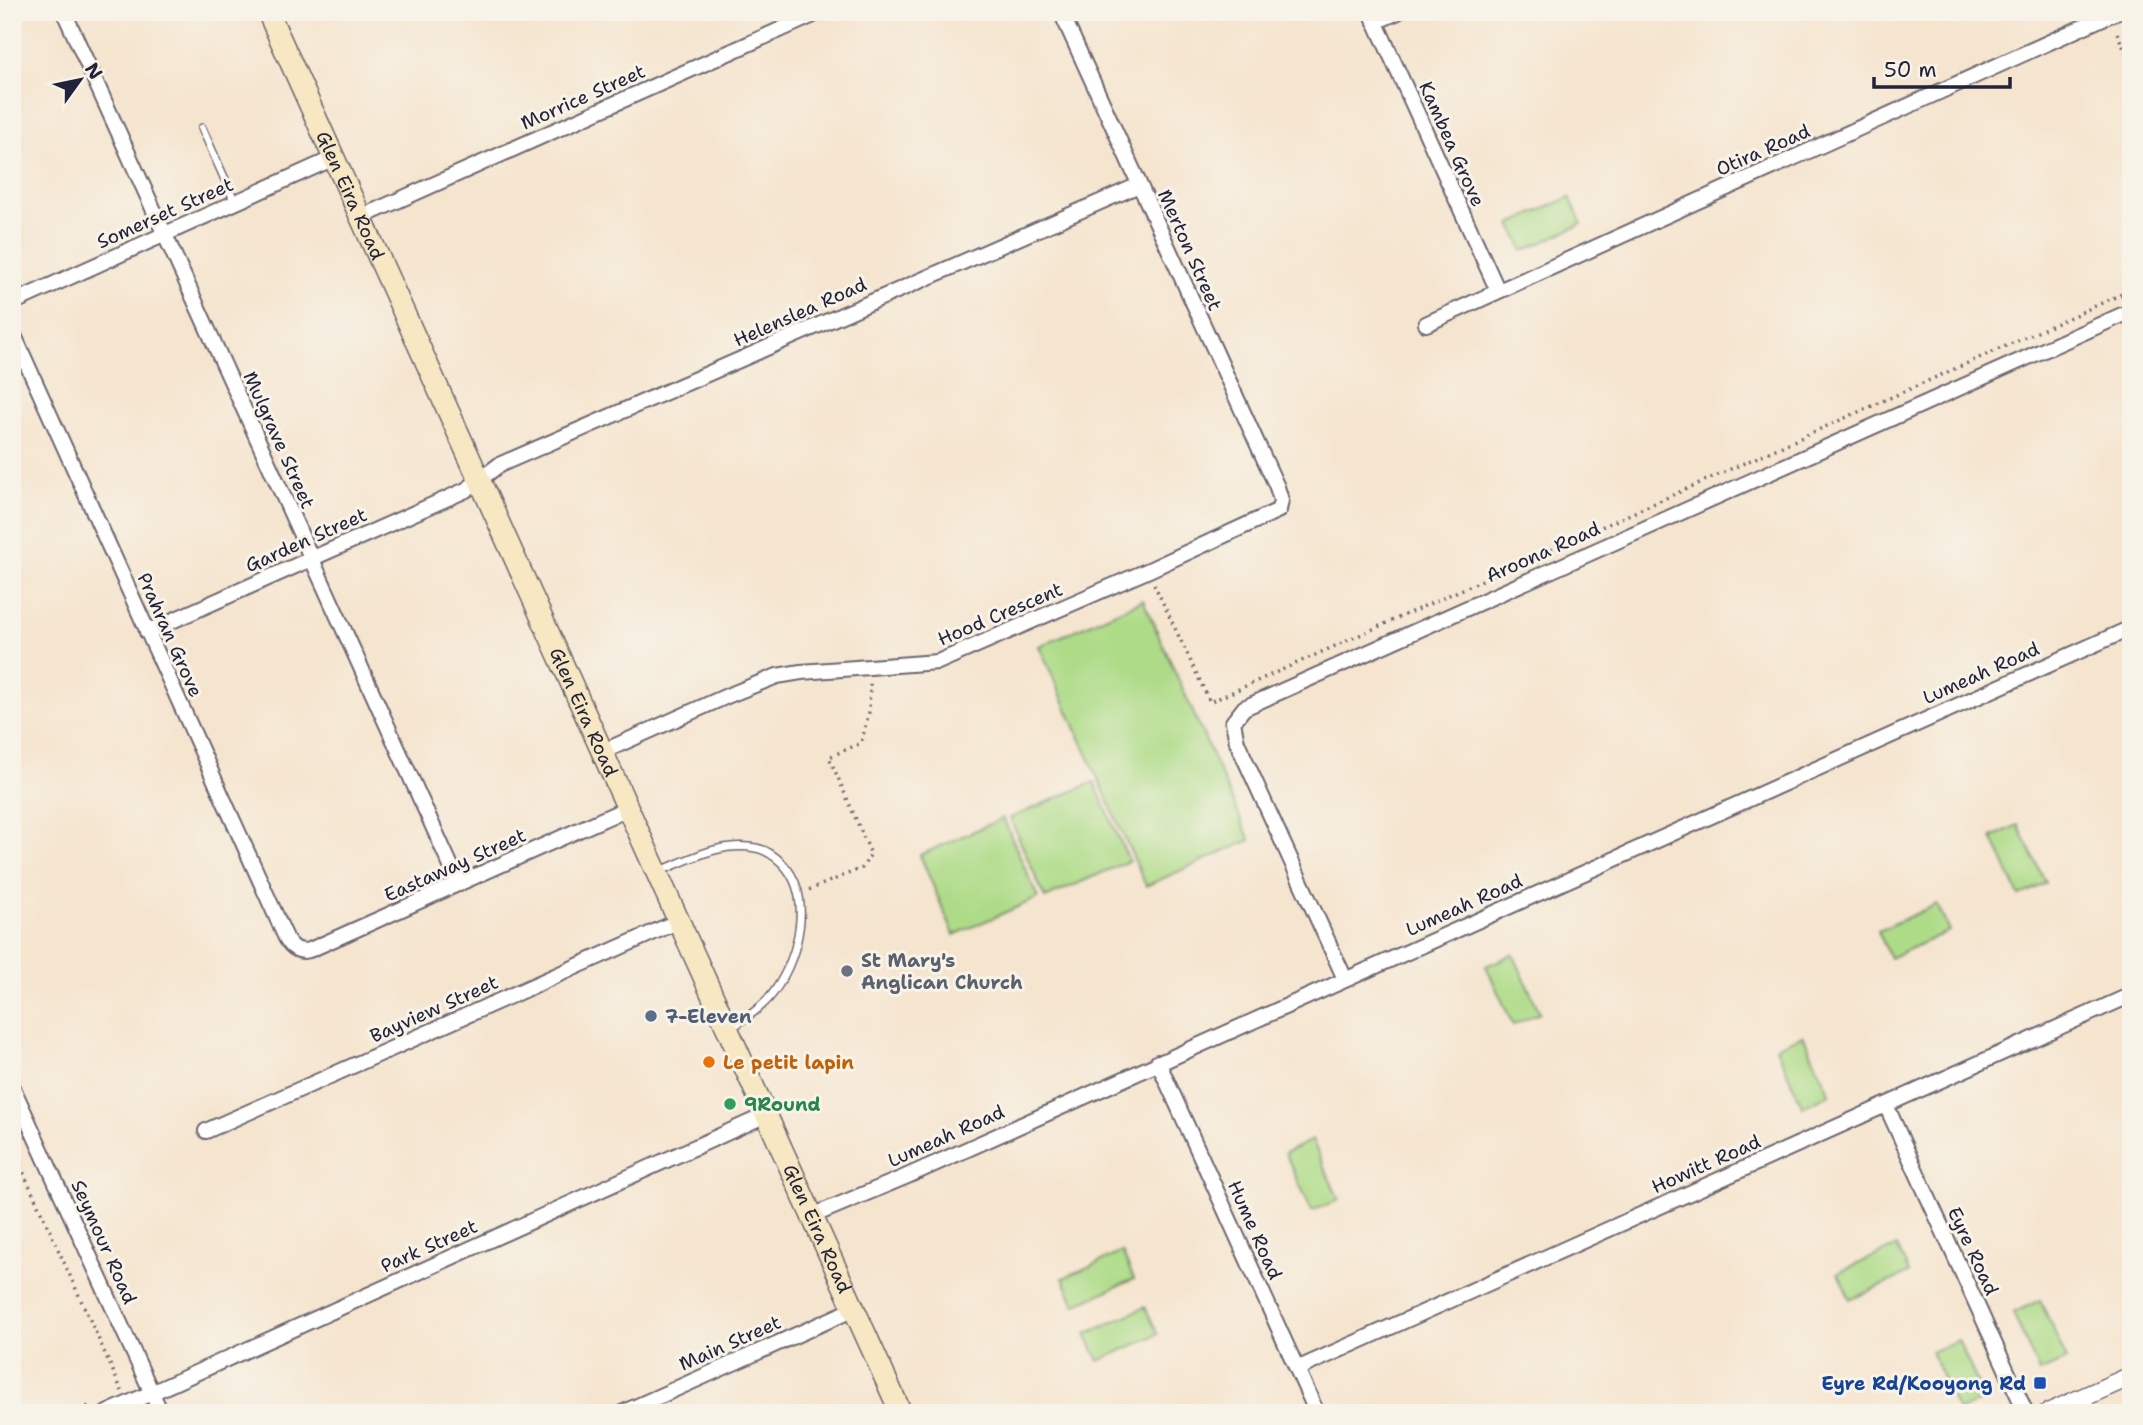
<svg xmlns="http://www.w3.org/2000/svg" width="2143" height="1425" font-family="'Shantell Sans',sans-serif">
	<rect width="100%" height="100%" fill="#f7f3e8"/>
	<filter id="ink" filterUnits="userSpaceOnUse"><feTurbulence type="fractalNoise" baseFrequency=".0143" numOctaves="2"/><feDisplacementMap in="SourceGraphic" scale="14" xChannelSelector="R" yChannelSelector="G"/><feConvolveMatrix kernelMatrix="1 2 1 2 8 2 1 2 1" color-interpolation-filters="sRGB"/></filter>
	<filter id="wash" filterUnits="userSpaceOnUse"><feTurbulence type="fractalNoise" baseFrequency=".00686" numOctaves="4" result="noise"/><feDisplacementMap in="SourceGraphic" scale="28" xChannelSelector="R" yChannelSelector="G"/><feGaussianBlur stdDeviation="1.57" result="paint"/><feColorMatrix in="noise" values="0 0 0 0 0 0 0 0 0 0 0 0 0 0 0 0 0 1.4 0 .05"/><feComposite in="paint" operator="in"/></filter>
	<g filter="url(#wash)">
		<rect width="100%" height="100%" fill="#f5e4ce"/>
		<!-- green -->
		<path fill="#addb87" stroke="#687e61" stroke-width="2" d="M1570 197 1582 224 1523 251 1511 224Z
			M1143 600 1250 840 1146 886 1039 646Z
			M1094 782 1129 861 1045 898 1010 818Z
			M1003 818 1038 898 954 935 920 855Z
			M2018 825 2046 883 2019 896 1992 837Z
			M1937 904 1949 931 1890 958 1878 931Z
			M1513 954 1540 1013 1513 1025 1486 966Z
			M1803 1035 1830 1094 1803 1107 1776 1047Z
			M1312 1140 1339 1200 1312 1211 1285 1153Z
			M1897 1246 1909 1273 1850 1300 1838 1273Z
			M1122 1252 1134 1279 1075 1305 1063 1278Z
			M2040 1300 2067 1360 2039 1372 2013 1313Z
			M1145 1307 1158 1334 1099 1361 1086 1334Z
			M1958 1340 1985 1399 1958 1411 1931 1352Z"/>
	</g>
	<g filter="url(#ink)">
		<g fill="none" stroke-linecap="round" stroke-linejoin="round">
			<!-- service casing -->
			<g stroke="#6c666e" stroke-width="10">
				<path id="service" d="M202 128 235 202
					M658 872C690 859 721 841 756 848 767 850 775 856 783 864 814 897 798 956 776 989 765 1006 747 1017 731 1028"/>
			</g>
			<!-- minor casing -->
			<g stroke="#6c666e" stroke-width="18">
				<path id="minor" d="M64 12 459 884
					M1371 12 1498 291
					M1375 22 1398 12
					M361 217 820 12
					M12 303 334 158
					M1426 324 2116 12
					M12 331 286 938C292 949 301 954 312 949L628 808
					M147 632 466 490 499 465 1139 185
					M602 752 727 696 777 676 801 672 938 662 1149 570 1279 510 1281 500 1277 487 1061 12
					M1345 979 1237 742 1233 722 1244 708 2131 311
					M1158 1062 1317 1413
					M12 1086 161 1413
					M1886 1105 2026 1413
					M206 1131 679 921
					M812 1216 905 1177 2131 628
					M1297 1369 2131 995
					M107 1413 766 1115
					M622 1413 854 1309"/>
			</g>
			<!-- tertiary casing -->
			<g stroke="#6c666e" stroke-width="21">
				<path id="tertiary" d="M2048 1413 2131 1376"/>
			</g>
			<!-- secondary casing -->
			<g stroke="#6c666e" stroke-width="24">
				<g id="secondary">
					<path id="s1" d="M268 12 901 1413"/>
				</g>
			</g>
			<!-- path -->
			<path stroke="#6c666e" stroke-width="3.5" stroke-dasharray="2 5" stroke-linecap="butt" d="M2117 33 2131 64
				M1154 584 1210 702 2131 290
				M809 890 862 868 871 854 829 757 861 743 869 712 870 683
				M12 1147 122 1391
				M74 1413 93 1404"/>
			<!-- service -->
			<use href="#service" stroke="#fff" stroke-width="7"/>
			<!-- minor -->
			<use href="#minor" stroke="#fff" stroke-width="14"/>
			<!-- tertiary -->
			<use href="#tertiary" stroke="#fff" stroke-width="18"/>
			<!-- secondary -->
			<use href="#secondary" stroke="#f7e8c3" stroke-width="21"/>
		</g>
	</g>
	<!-- markers -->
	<circle fill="#6b7280" stroke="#f7f3e8" stroke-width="2.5" cx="847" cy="971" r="7"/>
	<circle fill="#5c6f8a" stroke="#f7f3e8" stroke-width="2.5" cx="651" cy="1016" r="7"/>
	<circle fill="#e8710a" stroke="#f7f3e8" stroke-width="2.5" cx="709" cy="1062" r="7"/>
	<circle fill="#2e9e5b" stroke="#f7f3e8" stroke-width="2.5" cx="730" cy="1104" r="7"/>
	<rect fill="#1a4fb4" stroke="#f7f3e8" stroke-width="2.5" x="2033" y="1376" width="14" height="14" rx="3.5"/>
	<g text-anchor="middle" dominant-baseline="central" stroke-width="6" stroke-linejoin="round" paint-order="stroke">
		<!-- street labels -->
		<g font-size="19" fill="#22223b" stroke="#f7f3e8">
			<text transform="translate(583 97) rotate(-24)">Morrice Street</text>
			<text transform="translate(1452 144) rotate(66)">Kambea Grove</text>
			<text transform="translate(1763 150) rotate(-24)">Otira Road</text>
			<text stroke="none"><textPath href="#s1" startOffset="201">Glen Eira Road</textPath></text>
			<text transform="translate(165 213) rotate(-24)">Somerset Street</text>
			<text transform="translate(1190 250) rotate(66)">Merton Street</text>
			<text transform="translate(800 312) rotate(-24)">Helenslea Road</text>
			<text transform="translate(279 440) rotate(66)">Mulgrave Street</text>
			<text transform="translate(306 540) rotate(-24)">Garden Street</text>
			<text transform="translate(1543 552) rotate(-24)">Aroona Road</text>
			<text transform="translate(1000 614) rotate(-23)">Hood Crescent</text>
			<text transform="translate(170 635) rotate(66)">Prahran Grove</text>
			<text transform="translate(1981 673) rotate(-24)">Lumeah Road</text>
			<text stroke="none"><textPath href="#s1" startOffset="768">Glen Eira Road</textPath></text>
			<text transform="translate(455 865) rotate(-24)">Eastaway Street</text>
			<text transform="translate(1464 905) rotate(-24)">Lumeah Road</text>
			<text transform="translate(434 1009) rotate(-24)">Bayview Street</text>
			<text transform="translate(946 1136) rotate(-24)">Lumeah Road</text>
			<text transform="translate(1706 1164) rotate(-24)">Howitt Road</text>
			<text stroke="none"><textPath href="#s1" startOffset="1335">Glen Eira Road</textPath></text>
			<text transform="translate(1255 1230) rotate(66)">Hume Road</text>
			<text transform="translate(104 1242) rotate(66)">Seymour Road</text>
			<text transform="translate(429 1246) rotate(-24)">Park Street</text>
			<text transform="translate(1973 1251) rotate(65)">Eyre Road</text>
			<text transform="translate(730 1343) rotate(-24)">Main Street</text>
		</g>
		<!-- worship labels -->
		<g font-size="19" font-weight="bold" fill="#5b616d" stroke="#f7f3e8" text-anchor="start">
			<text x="861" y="960">St Mary's<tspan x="861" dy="22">Anglican Church</tspan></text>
		</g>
		<!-- service labels -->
		<g font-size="19" font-weight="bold" fill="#4e5e75" stroke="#f7f3e8" text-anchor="start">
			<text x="665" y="1016">7-Eleven</text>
		</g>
		<!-- food labels -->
		<g font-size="19" font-weight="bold" fill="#c56008" stroke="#f7f3e8" text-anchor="start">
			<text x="723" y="1062">Le petit lapin</text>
		</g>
		<!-- leisure labels -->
		<g font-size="19" font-weight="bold" fill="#27864d" stroke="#f7f3e8" text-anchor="start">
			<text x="744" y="1104">9Round</text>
		</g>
		<!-- transit labels -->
		<g font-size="19" font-weight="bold" fill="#164399" stroke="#f7f3e8" text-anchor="end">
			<text x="2026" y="1383">Eyre Rd/Kooyong Rd</text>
		</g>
	</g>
	<!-- margin -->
	<rect width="2143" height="1425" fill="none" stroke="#f7f3e8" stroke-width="42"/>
	<!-- north arrow -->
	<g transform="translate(80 80) rotate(57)" stroke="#f7f3e8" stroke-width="5" paint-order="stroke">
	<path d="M0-5L12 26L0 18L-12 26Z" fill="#22223b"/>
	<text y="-10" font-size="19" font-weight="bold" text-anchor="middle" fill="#22223b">N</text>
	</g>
	<!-- scale -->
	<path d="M1874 77v10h136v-10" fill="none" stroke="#22223b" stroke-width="3.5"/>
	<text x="1884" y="77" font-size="21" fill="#22223b" stroke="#f7f3e8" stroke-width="5" paint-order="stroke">50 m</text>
</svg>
